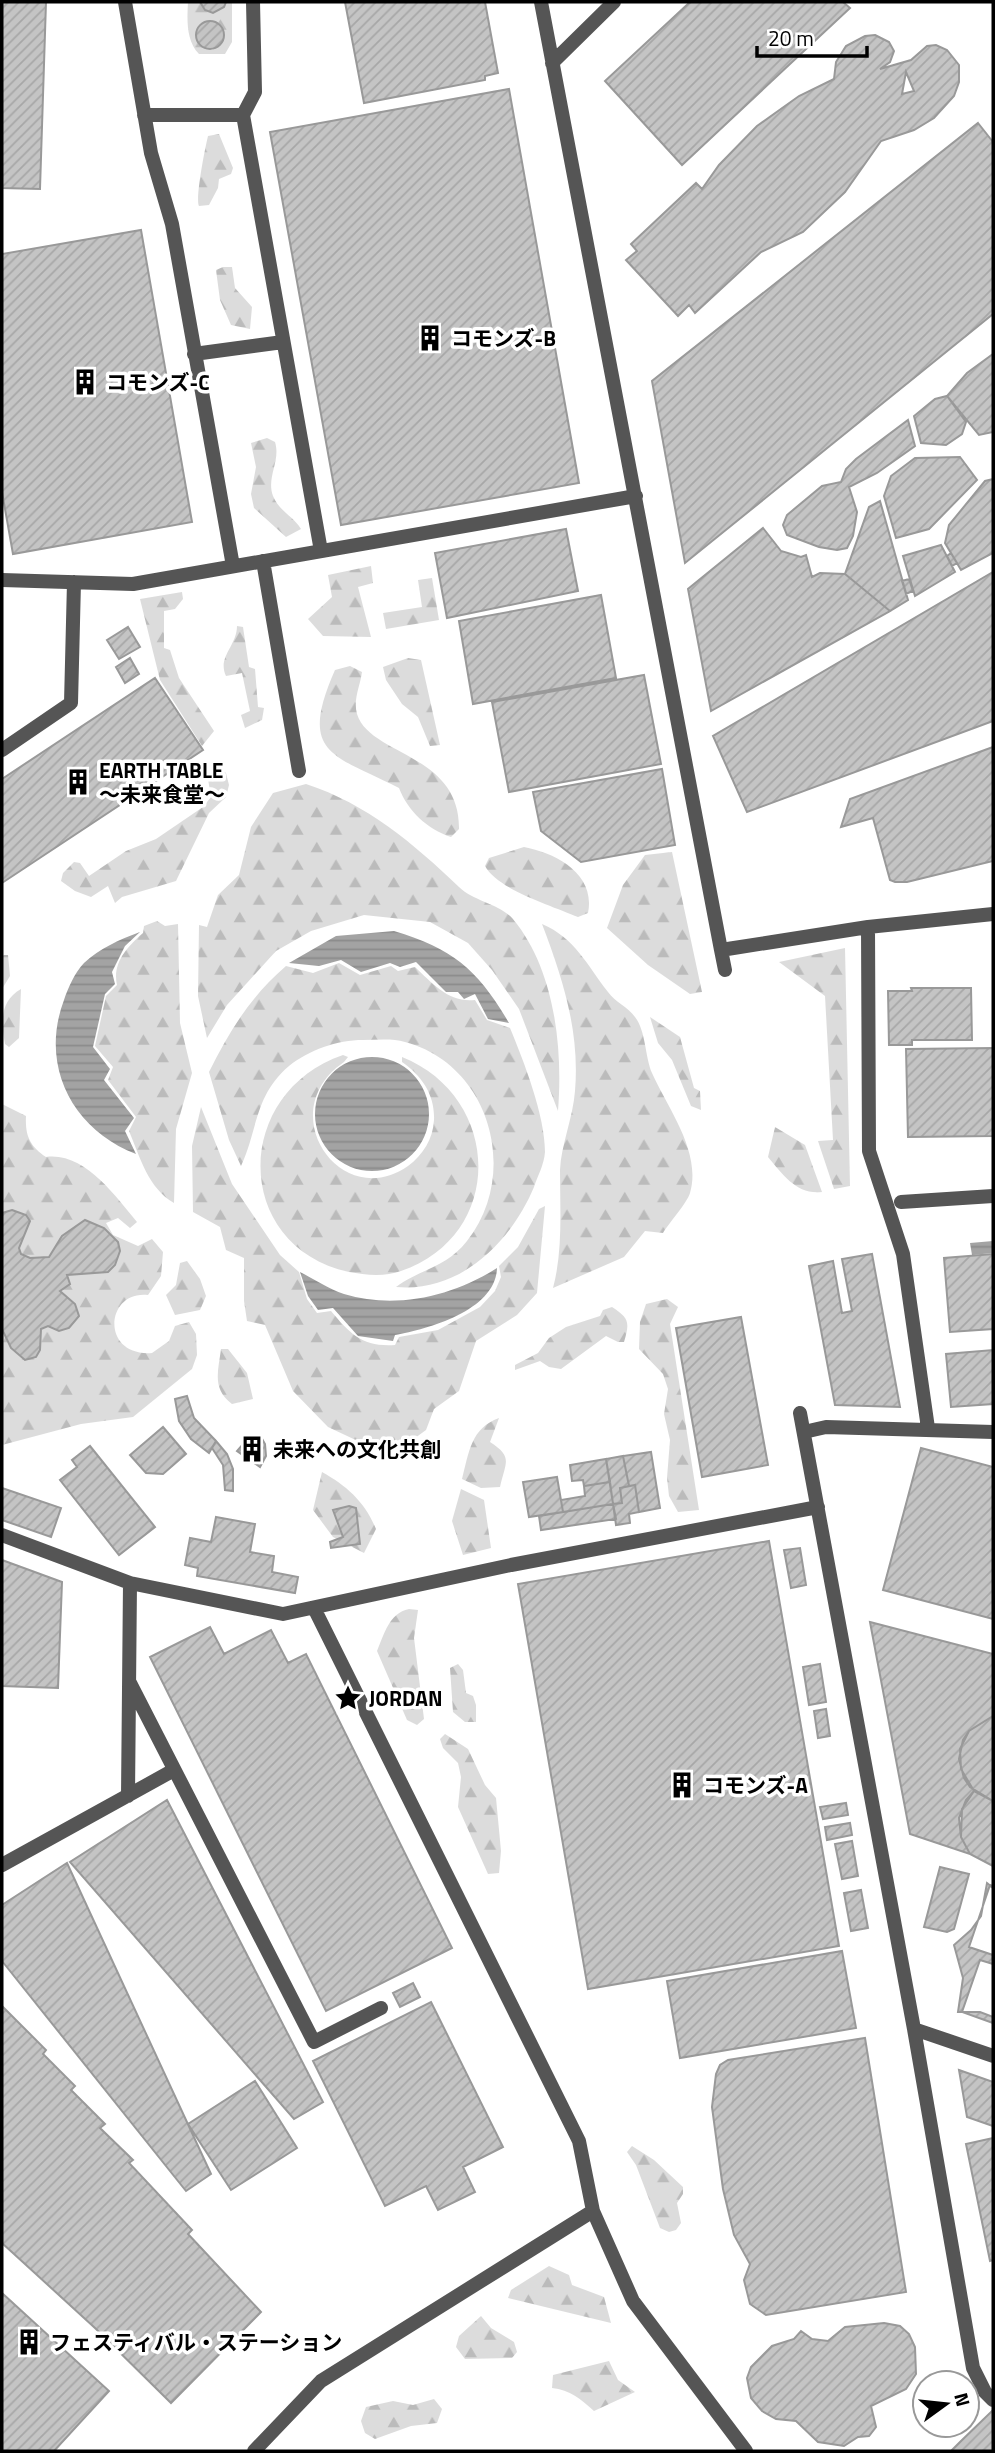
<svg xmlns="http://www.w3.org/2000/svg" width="995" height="2453" font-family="'Titillium Web','Noto Sans JP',sans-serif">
	<defs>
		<pattern id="forest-firs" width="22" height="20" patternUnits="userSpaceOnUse" patternTransform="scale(1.75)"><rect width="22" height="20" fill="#dcdcdc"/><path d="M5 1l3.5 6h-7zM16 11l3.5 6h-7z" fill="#bbb"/></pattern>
		<pattern id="water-rules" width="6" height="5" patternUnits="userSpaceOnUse" patternTransform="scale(1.75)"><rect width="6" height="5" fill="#a3a3a3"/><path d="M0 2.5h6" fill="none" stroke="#8b8b8b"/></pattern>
		<pattern id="building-hatch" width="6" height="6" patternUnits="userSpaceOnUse" patternTransform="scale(1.75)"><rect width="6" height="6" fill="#c4c4c4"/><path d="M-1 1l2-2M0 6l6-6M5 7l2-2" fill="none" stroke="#a7a7a7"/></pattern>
	</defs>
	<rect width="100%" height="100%" fill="#fff"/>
	<!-- forest -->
	<path fill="url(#forest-firs)" fill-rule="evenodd" d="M188 2H200L205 10 213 13 224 7 226 2H232V42L225 54H199C186 41 187 19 188 2ZM205 23H216L224 32 222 43 212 50 201 46 196 35Z
		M219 134 233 168 231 174 219 179 218 188 209 205 199 206C195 199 205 148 208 136Z
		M223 267H232L235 288 252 307 250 329 231 325 220 300 216 270Z
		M267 438 275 442C281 461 266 477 273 496 279 511 293 516 301 529L286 537 254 508 251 494 256 467 251 443Z
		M371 566 373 583 358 587 371 637 323 636 308 619 332 597 328 575Z
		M432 578 439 620 386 629 383 613 422 607 418 580Z
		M182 592 183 599 175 609 164 611V648L170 650 179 678 214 731 202 746 160 680 140 599Z
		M237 626 243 627 249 667 255 669 258 707 264 708 262 720 245 728 241 715 250 711 242 673 226 676C217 657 237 646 237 626Z
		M408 658 421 660 440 745 430 746 418 717 402 704 386 680 383 667Z
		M350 666 362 672C360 687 353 699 357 714 370 756 460 753 459 829L451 837C427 829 408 811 399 788 332 754 298 754 335 670Z
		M221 769 226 773 229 785 226 797 209 813 176 881 122 897 115 903 108 886 91 897 75 891 61 881 63 873 74 862 80 863 89 876 126 851 156 839 203 807 211 797 208 779Z
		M306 784C367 804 413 843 459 887 473 901 500 904 513 919 555 970 563 1048 558 1111L519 1009 492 970 468 943 430 922 364 915 311 931 276 951 227 1005 207 1038 198 996 199 925 207 927 218 895 239 875 251 827 273 793Z
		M524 847C556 853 596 874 588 913L578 917C553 906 498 890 485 866L489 858Z
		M672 852 702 992 690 994 648 965 607 928 623 885 645 855Z
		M157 921 165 926 178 924 180 1023 192 1073 176 1129 174 1203C148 1188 140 1157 129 1131L136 1117 108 1080 113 1067 95 1046 106 996 117 985C112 963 127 947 143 933L144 926Z
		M542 924C575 938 587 965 608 992 615 1002 628 1007 635 1017 646 1031 645 1057 652 1073 667 1107 702 1152 690 1193 687 1203 669 1223 663 1233L645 1231 624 1257 553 1288C563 1251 560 1209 560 1170 561 1145 573 1118 575 1091 580 1032 563 979 542 924Z
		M845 948 850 1186 834 1189 818 1141 833 1140 825 996 779 962Z
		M2 955H8L10 976 2 989Z
		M339 963 360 975 391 966 398 971 415 967C433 984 449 1003 475 1000L487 1020 510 1028C524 1062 545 1115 545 1152 544 1165 538 1175 534 1187 511 1242 460 1293 396 1287 420 1269 446 1268 467 1241 520 1174 491 1065 405 1042 392 1038 377 1040 363 1040 337 1040 309 1050 289 1066 254 1096 258 1130 241 1166L229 1140 209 1072C230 1030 251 996 286 966L313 973Z
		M21 989 19 1038 9 1047 5 1044C1 1021 0 1001 21 989Z
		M650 1017 680 1037 694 1088 700 1091 701 1110 691 1106 672 1060 658 1043Z
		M343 1055 348 1057 344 1062C271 1112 341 1213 408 1166 423 1155 433 1139 434 1120 435 1095 422 1076 402 1062V1057C502 1097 506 1235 401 1271 385 1277 365 1275 349 1272 232 1246 232 1093 343 1055Z
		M2 1104 26 1116C25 1136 30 1146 46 1157 85 1152 115 1196 137 1222L130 1228 118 1218 106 1223 113 1235 138 1246 152 1239 163 1252 161 1276 148 1295C105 1290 100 1357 152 1353L169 1341 175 1326 189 1322 196 1334 197 1355 192 1369 133 1417 81 1424 2 1445Z
		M201 1107 232 1184 280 1255 299 1272 307 1299 317 1313 331 1311C351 1335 363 1347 395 1345L399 1337 438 1330 480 1307 495 1291 501 1277 499 1266 518 1247 539 1209 545 1206 537 1293 517 1315 476 1341 459 1391 434 1409 426 1430 396 1452 377 1450 328 1427 293 1391 265 1325 247 1321 244 1301V1258L226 1250 220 1227 193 1212 192 1146Z
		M775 1127 805 1145 822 1192C797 1195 783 1175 768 1157Z
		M187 1261 200 1279 206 1296 200 1310 175 1315 166 1295 176 1285 180 1263Z
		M667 1299 678 1307 670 1324 699 1510 678 1512 669 1496 667 1478 670 1440 664 1414 668 1389 663 1374 639 1349 640 1322 646 1304Z
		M612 1307C629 1318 630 1322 624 1342H618L606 1336 561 1369 549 1367 540 1361 515 1370V1365L538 1353 549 1338 566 1327 600 1316 603 1310Z
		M221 1349H228L247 1373 253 1399 232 1404C212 1389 218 1372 221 1349Z
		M499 1418 490 1442C513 1457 506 1461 500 1487L481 1488 462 1479C469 1452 471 1428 499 1418Z
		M322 1472C347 1486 365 1502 376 1529L364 1553 333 1537 313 1510Z
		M461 1489 484 1500 491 1548 463 1555 452 1521Z
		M409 1609 418 1610 414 1638 424 1719 417 1725 407 1720 377 1651C384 1635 389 1613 409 1609Z
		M458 1664 463 1670 466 1693 473 1696 476 1705V1722H465L453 1712 450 1668Z
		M445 1734 468 1749 485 1785 496 1798 501 1851 499 1873 488 1874 458 1807 461 1777 458 1763 443 1748 440 1739Z
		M632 2146 654 2160 683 2187V2194L677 2203 681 2223 676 2230 669 2232 660 2228 636 2165 627 2152Z
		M549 2266 569 2275 572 2285 604 2297 611 2323 508 2298 511 2290Z
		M481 2316 491 2328 514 2342 517 2352 512 2358 465 2359 456 2347 459 2336Z
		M609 2361 618 2380 635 2392 594 2411C581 2399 570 2390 552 2388L553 2375Z
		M434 2399 442 2409 437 2423 411 2426 375 2439 365 2433 361 2421 366 2407 393 2401 413 2405Z"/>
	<!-- water -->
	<path fill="url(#water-rules)" d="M394 931C454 949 478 970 509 1023L488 1019 475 994 464 999 458 992H446L416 962 400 967 390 963 361 972 341 960 319 966 289 963 336 936Z
		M140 932 125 946 112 972 115 984 105 994 93 1047 110 1069 104 1080 134 1118 125 1131 136 1154C73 1130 39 1066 64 1000 68 988 75 972 84 963 100 948 119 940 140 932Z
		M315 1114a57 57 0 1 1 114 0a57 57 0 1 1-114 0Z
		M993 1241V1253L972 1255 970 1243Z
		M497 1268C496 1310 429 1329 395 1335L393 1341 358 1336 333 1308 318 1310 308 1296 300 1272C314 1279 329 1289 344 1294 396 1310 453 1296 497 1268Z"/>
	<!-- building -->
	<path fill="url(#building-hatch)" stroke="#999" stroke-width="2" fill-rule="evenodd" d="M2 2H46L40 189 2 188Z
		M200 2H226L224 7 213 13 205 10Z
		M345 2H485L498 73 485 76V80L364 103Z
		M690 2H843L850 8 682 165 605 81Z
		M196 35a14 14 0 1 1 28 0a14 14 0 1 1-28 0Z
		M875 35 889 42 894 51 890 62 880 69 911 60 927 46 936 45 947 50 959 65V82L954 96 934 118 914 130 881 141 845 192 803 232 761 252 695 313 689 305 678 316 626 260 637 251 631 244 696 183 702 189 719 165 757 126 799 96 834 79 836 62 846 46 865 36ZM906 72 914 91 902 94Z
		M509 89 579 483 341 525 270 132Z
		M978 123 993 142V314L685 563 652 381Z
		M141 230 192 522 13 554 2 492V254Z
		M993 354V432L979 435 947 396 967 373Z
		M947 396 966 422 962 434 946 445 921 443 914 416 935 399Z
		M908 420 915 446 877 473 849 487 857 512 853 536 847 548 837 550 819 547 787 535 783 525 787 515 822 486 841 482 846 469 856 459Z
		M960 457 977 480 929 529 896 538 884 496 891 476 915 458Z
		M993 479V553L961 570 945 543 949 525 985 481Z
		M880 501 908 600 890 611 845 574 869 507Z
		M763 528 781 551 801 557 806 555 812 577 820 573 845 574 890 611 711 711 688 589Z
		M566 529 578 591 447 618 435 553Z
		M941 545 955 572 915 596 903 556Z
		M951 553 957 563 952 566 947 556Z
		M993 572V721L747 812 713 736Z
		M909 579 913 591 906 594 902 581Z
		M601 595 616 678 473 704 459 621Z
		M128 627 140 647 119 659 107 640Z
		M130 658 139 674 125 683 116 667Z
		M644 675 661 764 509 792 492 702Z
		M155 678 203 750 2 883V779Z
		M993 747V861L907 882H895L890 880 873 818 841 827 850 799Z
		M662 769 675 845 581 862 541 831 533 792Z
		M911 988H971L972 1040H912V1045H889L888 991H912Z
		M993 1048V1136L908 1137 906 1049Z
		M12 1210 26 1215 30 1221 19 1248 21 1254 30 1258 49 1257 62 1236 85 1220 104 1228 118 1242 120 1251 115 1265 108 1272 67 1275 70 1284 60 1291 75 1304 79 1316 69 1328 59 1331 48 1326 41 1329 40 1350 36 1357 25 1360 11 1348 2 1329V1213Z
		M872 1254 900 1407 835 1405 809 1266 833 1261 842 1313 852 1311 842 1259Z
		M993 1254V1329L950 1332 944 1258Z
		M741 1317 768 1465 702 1477 676 1328Z
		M993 1350V1404L951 1407 946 1354Z
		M187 1396 194 1418 216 1441 209 1453 191 1439 179 1421 175 1399Z
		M163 1427 186 1454 163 1474 146 1473 130 1455Z
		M250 1436 261 1437 265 1444 266 1456 260 1467 237 1451Z
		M216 1441 227 1454 233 1469V1491L225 1490 223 1465 212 1448Z
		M90 1446 155 1527 119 1555 60 1480 77 1467 72 1460Z
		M921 1448 993 1467V1619L883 1590Z
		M651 1452 660 1508 639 1512 635 1485 629 1486 623 1456Z
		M623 1456 629 1486 620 1488 622 1503 613 1504 606 1459Z
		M606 1459 610 1482 584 1486 583 1480 572 1481 570 1465Z
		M557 1477 563 1512 529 1517 523 1482Z
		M610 1482 613 1504 563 1512 561 1500 585 1496 584 1486Z
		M635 1485 639 1512 629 1514 630 1523 616 1525 613 1504 622 1503 620 1488Z
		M2 1488 61 1508 51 1537 2 1520Z
		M613 1504 616 1519 541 1530 539 1516Z
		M349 1506 356 1508 360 1544 331 1548 330 1542 343 1537 333 1510Z
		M216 1517 255 1524 250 1552 274 1556 272 1572 298 1577 295 1593 197 1576 198 1568 185 1565 190 1538 211 1542Z
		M769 1541 839 1946 588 1989 518 1584Z
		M800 1548 806 1585 791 1588 784 1550Z
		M2 1560 62 1582 58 1688 2 1686Z
		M870 1622 993 1654V1716L969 1731 960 1749 961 1769 974 1791 966 1800 959 1818 961 1837 970 1854 910 1834Z
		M210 1627 224 1654 271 1630 288 1663 306 1654 452 1948 326 2011 150 1657Z
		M820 1664 826 1702 809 1705 803 1667Z
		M826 1709 830 1736 818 1738 814 1711Z
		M993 1716V1801L970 1787 964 1778 959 1759 963 1740 969 1731Z
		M974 1791 993 1801V1866L970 1854 961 1837 962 1809Z
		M167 1800 323 2102 294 2119 70 1862Z
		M846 1803 848 1815 823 1819 820 1807Z
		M850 1823 852 1835 827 1840 825 1827Z
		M852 1841 858 1876 842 1879 835 1844Z
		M67 1863 211 2174 186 2191 2 1961V1905Z
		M940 1867 969 1874 954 1929 947 1932 924 1927Z
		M987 1883 993 1888V2017L980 2012H958L963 1978 954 1945 971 1930 981 1916Z
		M990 1885 993 1886V1955L969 1947Z
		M861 1890 868 1928 851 1931 844 1893Z
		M842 1951 856 2028 680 2058 667 1981Z
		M980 1960 993 1964V2023L962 2012Z
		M413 1983 420 1997 400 2007 393 1993Z
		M431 2002 503 2147 463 2167 475 2192 438 2210 426 2186 385 2206 313 2061Z
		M2 2006 46 2050 43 2054 75 2086 71 2090 105 2124 100 2128 133 2160 129 2163 192 2230 188 2234 261 2312 171 2403 95 2328 2 2243Z
		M865 2038 906 2292 766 2315 750 2304 744 2280 750 2264 734 2235 723 2189 712 2107 716 2074 720 2065 728 2060Z
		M959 2070 993 2082V2126L967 2117Z
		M255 2081 297 2148 231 2190 188 2124Z
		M993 2138V2260L990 2261 966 2144Z
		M2 2293 109 2391 54 2451H2Z
		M884 2323 900 2326 909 2334 915 2347 916 2374 906 2389 871 2406 876 2427 869 2436 858 2437 844 2446 818 2442 796 2421 776 2419 762 2411 751 2398 747 2378 751 2367 772 2346 794 2339 801 2331 812 2339 828 2341 845 2327Z
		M993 2410V2451H951L960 2442Z"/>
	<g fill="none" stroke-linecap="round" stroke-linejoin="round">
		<!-- service -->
		<path stroke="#555" stroke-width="14" d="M125 2 151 153 172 224 233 566
			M541 2 721 950 868 927 993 914
			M552 63 614 2
			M144 115H243L255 92 253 2
			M243 115 321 551
			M194 354 283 342
			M263 561 299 771
			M2 580 133 584 636 496
			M2 750 71 703 74 582
			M868 927 869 1151 903 1254 928 1428
			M721 950 725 970
			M901 1202 993 1196
			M800 1413 914 2029 973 2368 985 2392 993 2400
			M804 1432 826 1427 993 1432
			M2 1535 130 1583 283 1614 511 1565 818 1507
			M130 1683 314 2042 381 2008
			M128 1796 130 1583
			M2 1865 174 1770
			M914 2029 993 2056
			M593 2211 633 2301 746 2451
			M254 2451 321 2381 593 2211 579 2141 314 1608"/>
	</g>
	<!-- icons -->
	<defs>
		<g id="building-bare" transform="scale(2.1)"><path d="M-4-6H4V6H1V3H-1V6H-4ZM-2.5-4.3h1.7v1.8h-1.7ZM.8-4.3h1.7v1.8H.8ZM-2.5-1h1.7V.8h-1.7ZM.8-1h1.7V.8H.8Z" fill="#000" stroke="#fff" stroke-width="2.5" paint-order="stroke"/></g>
		<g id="sight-bare" transform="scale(2.1)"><path d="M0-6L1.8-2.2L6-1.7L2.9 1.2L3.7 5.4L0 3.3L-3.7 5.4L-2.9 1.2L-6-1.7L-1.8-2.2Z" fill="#000" stroke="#fff" stroke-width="2.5" paint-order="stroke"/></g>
	</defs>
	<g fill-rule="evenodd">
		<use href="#building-bare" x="430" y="338"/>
		<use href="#building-bare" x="85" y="382"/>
		<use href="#building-bare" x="78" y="782"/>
		<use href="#building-bare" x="252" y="1449"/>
		<use href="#sight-bare" x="348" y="1698"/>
		<use href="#building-bare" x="682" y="1785"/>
		<use href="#building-bare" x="29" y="2342"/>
	</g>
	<g text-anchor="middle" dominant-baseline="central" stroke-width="7" stroke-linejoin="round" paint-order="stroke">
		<!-- poi labels -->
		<g font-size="21" font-weight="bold" fill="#000" stroke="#fff" text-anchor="start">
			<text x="451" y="338">コモンズ-B</text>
			<text x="106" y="382">コモンズ-C</text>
			<text x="99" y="770">EARTH TABLE<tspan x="99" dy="24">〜未来食堂〜</tspan></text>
			<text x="273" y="1449">未来への文化共創</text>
			<text x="369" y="1698">JORDAN</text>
			<text x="703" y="1785">コモンズ-A</text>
			<text x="50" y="2342">フェスティバル・ステーション</text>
		</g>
	</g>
	<!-- border -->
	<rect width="995" height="2453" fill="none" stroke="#000000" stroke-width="7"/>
	<!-- north arrow -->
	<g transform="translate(946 2404) rotate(75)"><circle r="33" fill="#ffffff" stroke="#999999" stroke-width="2"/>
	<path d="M0-5L12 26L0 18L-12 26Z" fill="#000000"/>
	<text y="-10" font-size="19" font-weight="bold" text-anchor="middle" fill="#000000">N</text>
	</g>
	<!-- scale -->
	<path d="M757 46v10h110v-10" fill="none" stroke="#000000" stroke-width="3.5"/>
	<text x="768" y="46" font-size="21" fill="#000000" stroke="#ffffff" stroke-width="5" paint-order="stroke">20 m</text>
</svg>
